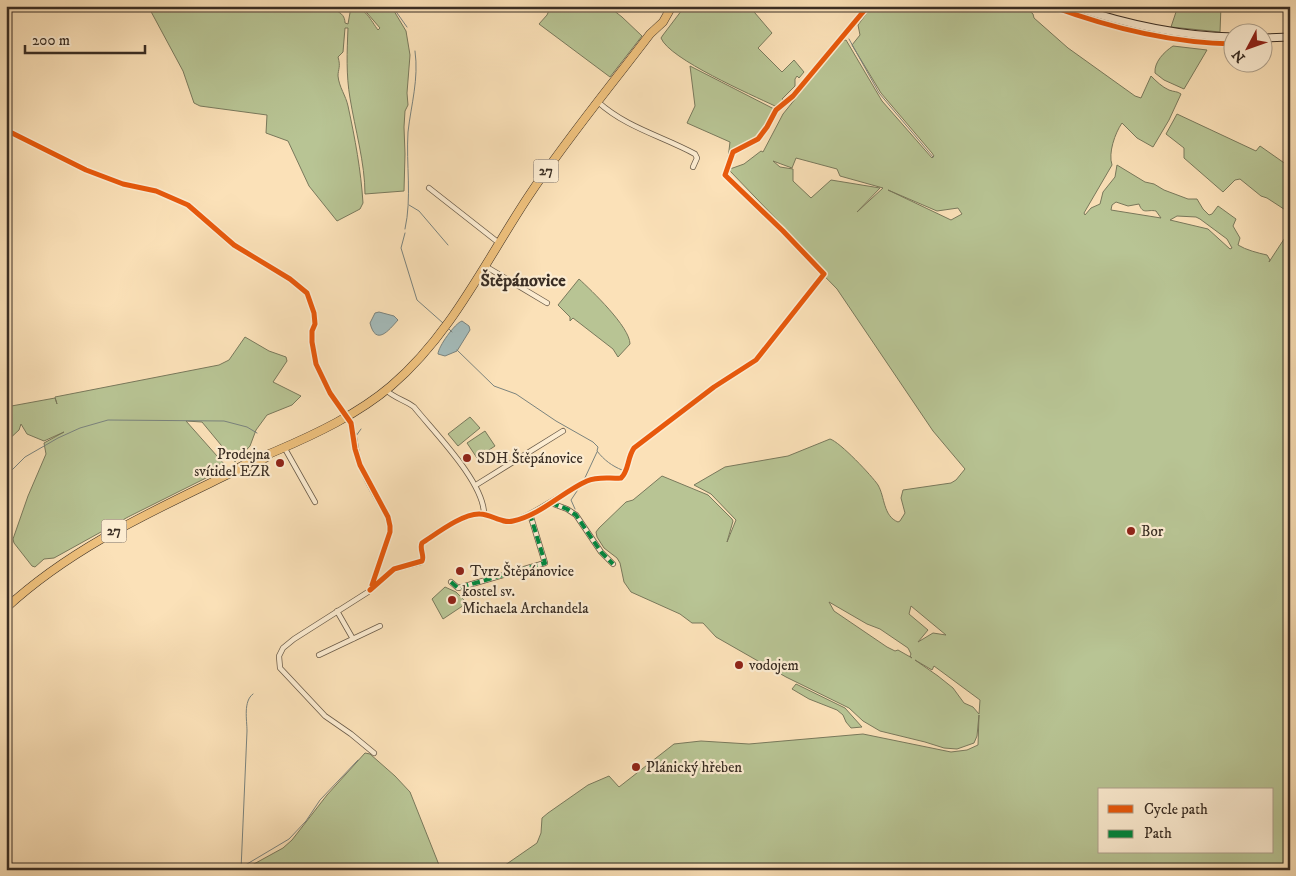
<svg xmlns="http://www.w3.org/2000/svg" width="1296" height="876" font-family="'IM FELL DW Pica',serif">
	<rect width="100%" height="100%" fill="#fbe1b8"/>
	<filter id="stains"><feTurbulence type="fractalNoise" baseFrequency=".004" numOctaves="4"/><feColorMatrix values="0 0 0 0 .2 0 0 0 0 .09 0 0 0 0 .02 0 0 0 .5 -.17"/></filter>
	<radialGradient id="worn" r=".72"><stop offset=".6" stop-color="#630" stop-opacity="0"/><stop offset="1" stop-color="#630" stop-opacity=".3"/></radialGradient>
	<!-- green -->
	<path fill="#b8c494" stroke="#79795c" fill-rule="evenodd" d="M148 6H321C331 10 345 10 345 23L348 24 351 7C365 6 371 21 378 30L380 28 361 6H391L406 31 410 55 407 93 408 105 405 111 404 127 405 154 404 191 365 194C365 163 355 129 350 98 346 75 347 52 348 28H345L343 52 338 57C341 67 338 69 338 76 339 87 346 96 348 106 355 138 361 171 363 203L360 209 337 221 309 186 288 141 266 133 267 115 200 106 194 103 183 71Z
		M551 6H608L622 17 642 36 610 77 539 24 547 15Z
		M685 6H749L772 33 758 48 782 72 794 60 804 72 799 78 797 76 795 79V86L782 99 784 101 775 106C752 95 669 59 661 38L663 35Z
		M872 6H1024L1033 14 1034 18 1068 48 1135 96 1141 98 1151 76C1156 81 1162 87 1169 90 1174 92 1177 91 1181 94L1169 120 1153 147 1137 138 1122 123C1115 133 1108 153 1112 165L1084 213 1085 215 1091 208 1100 204 1103 192 1115 177 1117 165 1145 182 1154 184 1164 190 1188 199H1197L1203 209 1209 215 1212 214 1218 206 1236 219 1233 226 1240 238 1238 245C1246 250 1258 253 1267 255L1270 260 1269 262 1290 230V870H498L537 843 541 833 542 818 548 813 588 785 609 776 619 787 674 744 701 741 749 744 863 734 951 752 967 750 978 745 979 715 977 736 974 743 957 749 944 748 925 742 880 731 863 721 849 708 786 677 716 637 703 623H692L680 614 631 592 624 582 620 563 617 558 604 548 597 537 596 532 599 528 626 502 633 500 662 476 708 495 732 519 733 521 727 542 736 520 711 494 694 485 725 467 788 456 830 439C840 442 872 476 878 485 885 497 883 516 898 522L900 521 905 513 901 498 903 490 951 483 956 480 965 469 933 431 837 289C826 277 815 268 803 255L806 250 730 171V169L744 164 761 151 763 152 783 114 842 41 846 40 882 101 932 158 934 156 932 153 881 93 852 45 860 35 858 25ZM796 158 837 169 840 176 883 188 857 212 880 188 831 180 811 198 793 181V169L780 167 773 161 792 168ZM888 190 937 211 958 208 962 214 951 220ZM1116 202 1128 206 1139 204C1143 215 1147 209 1156 211L1161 218 1111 210 1112 205ZM1177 216 1196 217 1200 219 1227 239 1232 248 1230 249 1208 229 1170 220ZM829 602 867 624 880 629 908 648 911 654 910 656 912 658 898 650 895 651 887 647 834 611ZM911 606 946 635 933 633 918 642 928 630 909 614ZM915 660 932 670 934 666 980 700 979 714 973 707 964 703 953 688 938 676ZM1100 790H1272V852H1100Z
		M1054 6H1064L1108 21 1165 34 1164 37 1125 29Z
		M1178 6H1221L1220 32 1171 27Z
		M1173 46 1207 50 1184 89 1164 80 1155 73C1154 62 1164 52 1173 46Z
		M690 66 776 110 767 127 758 139 733 152 727 167 730 142 687 123 695 106Z
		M1177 114 1256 151 1260 146 1290 167V213L1267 198 1261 196 1240 179 1235 180 1223 192 1184 158V148L1166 134Z
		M579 279C591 290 630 327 630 344L618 357 613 349 573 318 570 321V317L558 305Z
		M245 337 269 351 286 357 287 361 273 382 301 396 292 405 267 415 256 430 250 446 235 462 202 422 186 421 225 465 217 464 214 466 212 475 128 517 54 558 44 559 35 567 32 566 14 543 13 539 28 496 46 454 44 443 64 432 44 441 27 434 21 424 19 430 6 442V407L55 398 57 404 55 397 219 365 229 360Z
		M470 417 480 428 458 446 448 434Z
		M485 431 495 446 477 458 467 443Z
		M445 587 456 592 467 603 443 619 432 599Z
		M796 684 845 708 862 727 851 728 846 722 843 715 837 710 809 699 792 689Z
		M365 753 370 754 395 776 410 792 441 870H243L283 848 292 840 327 795Z"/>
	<!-- water -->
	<path fill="#a4bbba" stroke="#7a837e" d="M379 312 394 316 398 320C389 330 376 347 370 323L375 313Z
		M462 321 469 326 470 330 457 351 445 356 438 354C438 347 455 323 462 321Z"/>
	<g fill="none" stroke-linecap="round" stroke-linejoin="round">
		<!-- stream -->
		<path stroke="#7a837e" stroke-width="1" d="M392 6 407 27
			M849 39 879 93 933 157
			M409 205 419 211 448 245
			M405 229C412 198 406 164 408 132 411 105 419 79 415 51
			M405 233 401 248 417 300 443 323
			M449 329 452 332
			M457 350 494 386 516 394 556 421 593 442 598 447 597 451C604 460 612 466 622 470
			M356 436 361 429
			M6 476 25 457 58 438 80 428 108 420 224 421 247 427 257 433
			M575 509 571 500 583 482 597 452
			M242 867 289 839 306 821 320 800 358 760
			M241 870 247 731C247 720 243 701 253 694"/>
		<!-- street casing -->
		<g stroke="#6a5b49" stroke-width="6">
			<path id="street" d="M831 50 868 6
				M598 102C627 128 662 136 695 154L697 158 693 167
				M429 188 499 243
				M485 266 547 303
				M386 390C394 398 405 400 414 407 434 432 484 482 484 514
				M348 416C355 430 354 446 359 461 365 481 378 499 388 517L390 526V532L371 589
				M284 447 315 502
				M476 485 563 431
				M551 503 567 509 576 515 601 552 613 564
				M451 582 458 588 545 563 530 514
				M337 611 353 639
				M319 655 380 626
				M374 753 351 734 325 716 280 668 279 656 283 648 294 639 368 592 394 569 421 562 423 559 421 544C432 535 469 511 483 514 493 516 504 524 513 521 531 516 546 504 562 495"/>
		</g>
		<!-- secondary casing -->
		<g stroke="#3a2e24" stroke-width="9">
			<path id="secondary" d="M1072 6C1125 24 1178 36 1234 37
				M1264 38 1290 37"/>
		</g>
		<!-- primary casing -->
		<g stroke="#3a2e24" stroke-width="9">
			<path id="primary" d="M233 472C249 460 258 459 276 451 316 434 358 414 391 386 451 335 485 262 528 197 565 141 609 88 650 34L663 22 672 6
				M6 608C72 547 153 511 233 472L253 465 267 457"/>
		</g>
		<!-- street -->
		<use href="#street" stroke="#fcecd1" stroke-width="4.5"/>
		<!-- secondary -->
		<use href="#secondary" stroke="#fcecd1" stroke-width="7"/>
		<!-- primary -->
		<use href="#primary" stroke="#eec07c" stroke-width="8"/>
		<!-- quiet -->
		<path stroke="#00873e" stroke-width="4" stroke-dasharray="8 4" stroke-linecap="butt" d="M551 503 567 509 576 515 601 552 613 564
			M451 582 458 588 545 563 530 514"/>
		<!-- cycleway casing -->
		<g stroke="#fcecd1" stroke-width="8">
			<path id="cycleway" d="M1051 6C1110 28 1170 43 1234 44
				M6 130 86 170 123 184 156 191 188 205 234 245 290 279 307 293 314 313 315 324 312 331V342L316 364 330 393 351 423 355 449 360 465 388 517 390 526V532L372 585
				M370 590 394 569 422 561C425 556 419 549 422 543 436 534 463 513 480 514 491 514 502 524 513 521 541 515 562 492 587 481 599 476 610 479 621 478 629 471 627 458 634 448L714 387 756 360 824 274 783 231 728 178 725 175 733 152 758 139 767 127 776 110 793 96 868 6"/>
		</g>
		<!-- cycleway -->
		<use href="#cycleway" stroke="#e8590c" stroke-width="5"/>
	</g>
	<!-- markers -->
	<g fill="#8f2418" stroke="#fcecd1" stroke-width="2">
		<circle cx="467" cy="458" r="5"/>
		<circle cx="280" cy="463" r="5"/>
		<circle cx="1131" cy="531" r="5"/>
		<circle cx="460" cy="571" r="5"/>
		<circle cx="452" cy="600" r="5"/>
		<circle cx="739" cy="665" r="5"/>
		<circle cx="636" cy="767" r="5"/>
	</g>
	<g text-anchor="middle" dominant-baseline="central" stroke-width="4.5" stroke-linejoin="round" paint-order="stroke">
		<!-- shield labels -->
		<g fill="#fcecd1" stroke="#746758" stroke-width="1">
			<rect x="533.5" y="159.5" width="25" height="23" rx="4"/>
			<rect x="101.5" y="519.5" width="25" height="23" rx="4"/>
		</g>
		<g font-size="14" font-weight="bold" fill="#3a2e24">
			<text x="546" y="171">27</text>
			<text x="114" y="531">27</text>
		</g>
		<!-- poi labels -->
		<g font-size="15" fill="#3a2e24" stroke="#fcecd1" text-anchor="start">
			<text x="270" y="454" text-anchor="end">Prodejna<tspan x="270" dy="17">svítidel EZR</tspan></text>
			<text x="477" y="458">SDH Štěpánovice</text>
			<text x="1141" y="531">Bor</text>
			<text x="470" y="571">Tvrz Štěpánovice</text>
			<text x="462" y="591">kostel sv.<tspan x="462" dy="17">Michaela Archandela</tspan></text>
			<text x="749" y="665">vodojem</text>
			<text x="646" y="767">Plánický hřeben</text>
		</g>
		<!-- quarter labels -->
		<g font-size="18" font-weight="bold" fill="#3a2e24" stroke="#fcecd1">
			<text x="523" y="281">Štěpánovice</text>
		</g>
	</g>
	<!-- margin -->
	<rect width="1296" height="876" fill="none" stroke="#fbe1b8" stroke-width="25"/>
	<rect x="8" y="8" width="1281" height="861" fill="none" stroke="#3a2e24" stroke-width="2.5"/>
	<rect x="12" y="12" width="1271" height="851" fill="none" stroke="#3a2e24"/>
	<!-- legend -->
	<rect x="1098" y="788" width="175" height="65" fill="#fcecd1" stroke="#aea08c"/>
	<rect x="1108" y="805" width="25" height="8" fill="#e8590c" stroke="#aea08c"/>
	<text x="1144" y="814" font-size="15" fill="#3a2e24">Cycle path</text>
	<rect x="1108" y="830" width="25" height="8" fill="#00873e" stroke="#aea08c"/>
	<text x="1144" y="838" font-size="15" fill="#3a2e24">Path</text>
	<!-- north arrow -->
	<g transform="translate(1248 48) rotate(229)"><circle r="24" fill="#fcecd1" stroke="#aea08c"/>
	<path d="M0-4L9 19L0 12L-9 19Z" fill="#8f2418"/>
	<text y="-8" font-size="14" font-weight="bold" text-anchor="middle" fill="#3a2e24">N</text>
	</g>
	<!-- scale -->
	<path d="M25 45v8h120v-8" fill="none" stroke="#3a2e24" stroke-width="2.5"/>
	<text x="32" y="45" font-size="15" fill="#3a2e24" stroke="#fcecd1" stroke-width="4" paint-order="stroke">200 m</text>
	<rect width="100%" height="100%" filter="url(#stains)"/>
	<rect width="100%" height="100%" fill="url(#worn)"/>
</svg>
